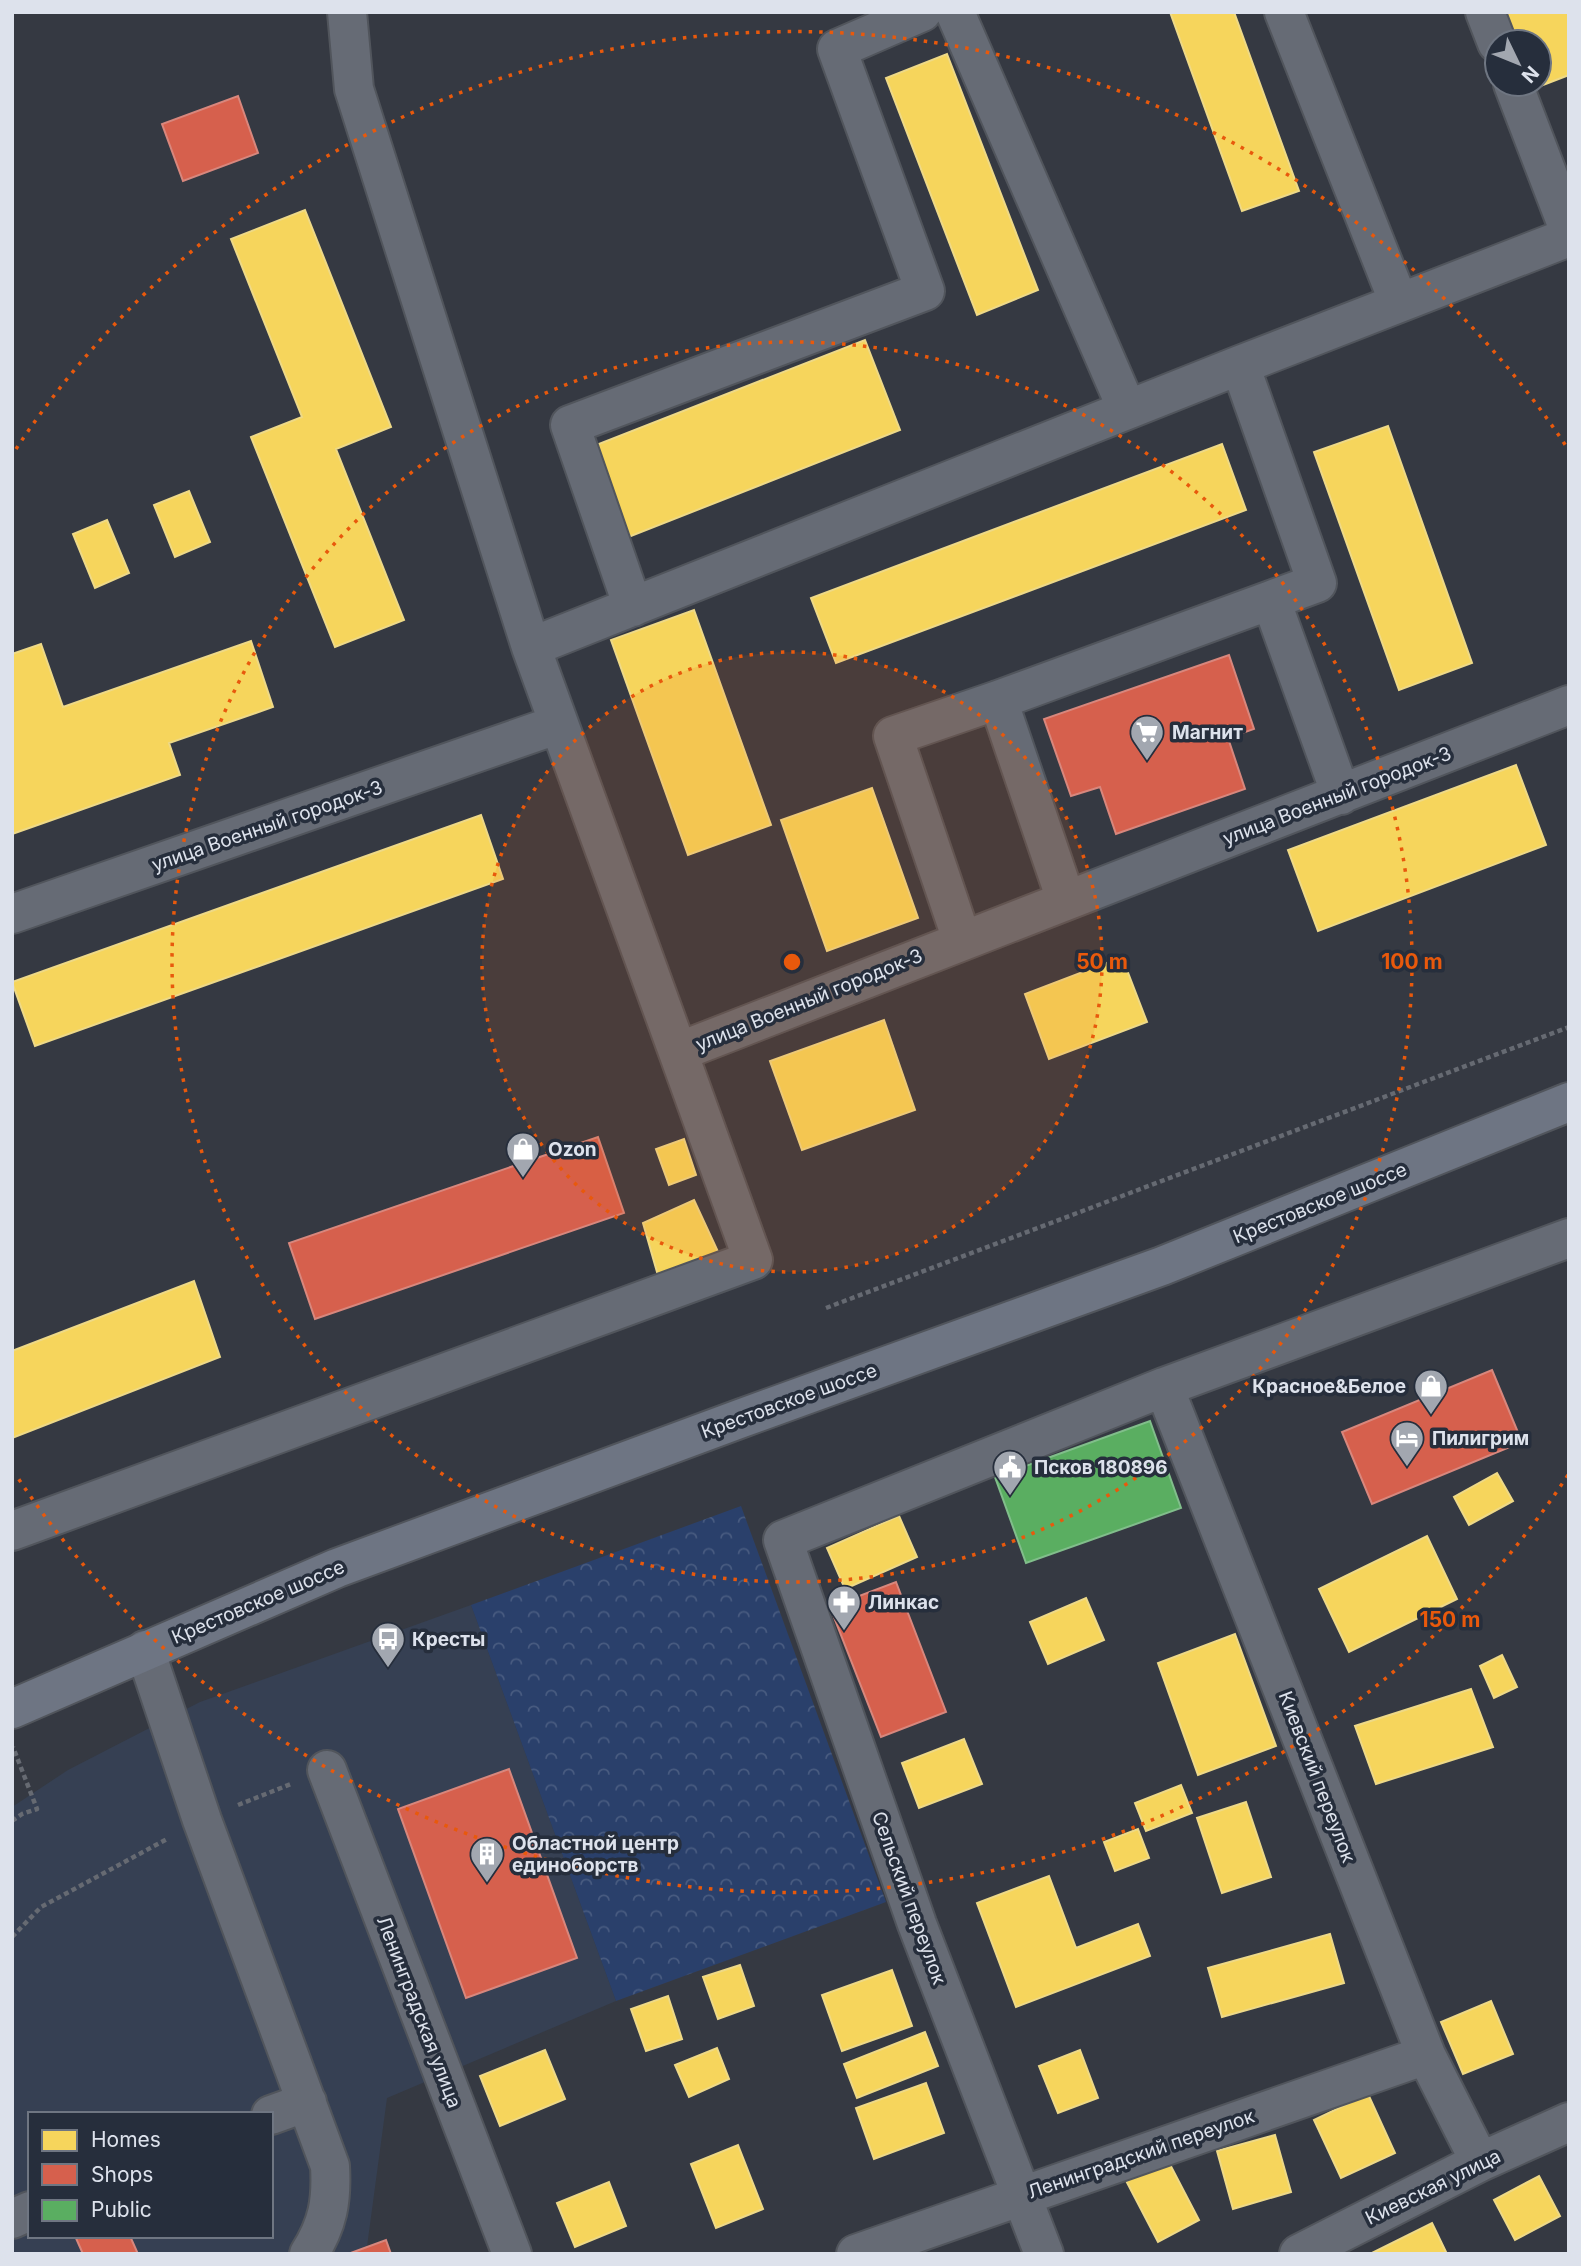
<svg xmlns="http://www.w3.org/2000/svg" width="1581" height="2266" font-family="Inter,sans-serif">
	<defs>
		<pattern id="park-crowns" width="20" height="18" patternUnits="userSpaceOnUse" patternTransform="scale(1.75)"><rect width="20" height="18" fill="#2a406b"/><path d="M2 6a3 3 0 1 1 6 0M12 15a3 3 0 1 1 6 0" fill="none" stroke="#485b80"/></pattern>
	</defs>
	<rect width="100%" height="100%" fill="#353942"/>
	<!-- built -->
	<path fill="#364053" fill-rule="evenodd" d="M471 1605 616 2001 387 2098 366 2254H12V1807L68 1770 200 1702ZM30 2114H271V2236H30Z"/>
	<!-- park -->
	<path fill="url(#park-crowns)" d="M741 1506 886 1902 616 2001 471 1605Z"/>
	<!-- homes -->
	<path fill="#f6d55c" stroke="#eed987" stroke-width="2" d="M1170 12H1234L1299 191 1242 211Z
		M1494 12H1569V75L1525 92 1522 84H1539V42H1506Z
		M947 54 1038 290 977 315 886 78Z
		M305 210 391 427 336 449 404 620 335 647 251 437 302 417 231 239Z
		M865 340 900 430 626 538 591 447Z
		M1388 426 1472 663 1399 690 1314 452Z
		M1222 444 1246 510 836 663 811 598Z
		M189 491 210 542 175 557 154 505Z
		M107 520 129 573 95 588 73 534Z
		M694 610 771 825 688 855 611 640Z
		M251 641 273 707 169 743 180 775 12 834V654L41 644 63 707Z
		M1516 765 1546 845 1318 931 1288 850Z
		M872 788 918 918 827 951 781 820Z
		M481 815 503 879 35 1046 12 982Z
		M1122 957 1147 1022 1049 1059 1025 994Z
		M884 1020 915 1110 802 1150 770 1061Z
		M684 1139 696 1175 669 1185 656 1149Z
		M694 1200 720 1256 661 1286 643 1223Z
		M194 1281 220 1357 12 1438V1351Z
		M1497 1473 1513 1501 1469 1525 1454 1497Z
		M899 1516 917 1557 845 1589 827 1548Z
		M1427 1536 1457 1599 1349 1652 1319 1589Z
		M1086 1598 1104 1640 1048 1664 1030 1622Z
		M1235 1634 1276 1746 1198 1775 1158 1663Z
		M1502 1655 1517 1687 1494 1698 1480 1666Z
		M1471 1689 1493 1747 1376 1784 1355 1726Z
		M964 1739 982 1784 919 1808 902 1763Z
		M1181 1785 1192 1813 1146 1831 1135 1803Z
		M1246 1802 1271 1877 1222 1893 1197 1818Z
		M1138 1829 1149 1858 1115 1871 1104 1842Z
		M1049 1876 1076 1948 1138 1924 1150 1956 1016 2007 977 1903Z
		M1330 1934 1344 1983 1222 2017 1208 1968Z
		M740 1965 754 2006 718 2019 703 1977Z
		M892 1970 912 2026 842 2051 822 1995Z
		M668 1996 682 2039 646 2051 631 2009Z
		M1491 2001 1513 2054 1463 2074 1441 2022Z
		M925 2032 938 2066 857 2098 844 2064Z
		M717 2048 729 2079 689 2097 675 2065Z
		M545 2050 565 2099 500 2126 480 2076Z
		M1080 2050 1098 2098 1058 2113 1039 2066Z
		M926 2083 944 2133 874 2159 856 2108Z
		M1368 2094 1395 2153 1341 2178 1314 2120Z
		M1275 2135 1291 2192 1233 2209 1217 2151Z
		M738 2145 763 2209 716 2228 691 2164Z
		M1163 2151 1199 2220 1158 2242 1122 2173Z
		M1539 2176 1560 2216 1515 2240 1494 2200Z
		M609 2182 626 2226 575 2247 557 2203Z
		M1432 2223 1447 2254H1370Z"/>
	<!-- shops -->
	<path fill="#d6604d" stroke="#d8877d" stroke-width="2" d="M238 96 258 153 183 181 162 124Z
		M1229 655 1254 729 1228 738 1245 789 1116 834 1100 787 1071 796 1044 719Z
		M598 1137 624 1213 315 1319 289 1243Z
		M1492 1370 1522 1442 1372 1504 1342 1432Z
		M896 1582 946 1712 881 1737 830 1607Z
		M509 1769 577 1958 466 1998 398 1809Z
		M75 2236H130L138 2254H83Z
		M386 2240 391 2254H348Z"/>
	<!-- public -->
	<path fill="#5aae61" stroke="#81be8b" stroke-width="2" d="M1150 1421 1181 1508 1026 1563 995 1477Z"/>
	<g fill="none" stroke-linecap="round" stroke-linejoin="round">
		<!-- minor casing -->
		<g stroke="#51555c" stroke-width="42">
			<path id="minor" d="M347 12 354 89 531 647 559 724
				M955 12 1127 409
				M1284 12 1399 303
				M1485 12 1497 43
				M1513 84 1569 230
				M1240 365 1317 583 1271 600 1341 795
				M633 607 570 425 925 291 837 49 922 12
				M531 647 1240 365 1569 237
				M998 700 1066 900
				M12 914 559 724 678 1052 1569 705
				M962 940 893 736 998 700 1271 600
				M1164 1387 1426 2055 1480 2162
				M12 1531 753 1260 678 1052
				M145 1650 202 1820 330 2166C332 2201 328 2224 309 2254
				M327 1770 512 2254
				M271 2115 307 2102
				M12 2219 30 2211
				M856 2254 1426 2055
				M1044 2254 917 1924 783 1540 1164 1387 1569 1238
				M1299 2254 1480 2162 1569 2122"/>
		</g>
		<!-- major casing -->
		<g stroke="#51555c" stroke-width="42">
			<path id="major" d="M12 1709 337 1568 742 1418 1162 1266 1569 1102"/>
		</g>
		<!-- path -->
		<path stroke="#666a72" stroke-width="4.5" stroke-dasharray="5 3.5" stroke-linecap="butt" d="M826 1308 1569 1027
			M238 1805 291 1784
			M12 1821 22 1814 37 1809 13 1747
			M12 1937 41 1907 167 1839"/>
		<!-- minor -->
		<use href="#minor" stroke="#666b75" stroke-width="38"/>
		<!-- major -->
		<use href="#major" stroke="#6e7583" stroke-width="38"/>
	</g>
	<!-- distance rings -->
	<circle cx="792" cy="962" r="310" fill="#e8590c" fill-opacity=".12"/>
	<g fill="none" stroke="#e8590c" stroke-width="3.5" stroke-dasharray="3.5 7">
		<circle cx="792" cy="962" r="310"/>
		<circle cx="792" cy="962" r="620"/>
		<path d="M1568 1475A930 930 0 0 1 16 1475M16 449A930 930 0 0 1 1568 449"/>
	</g>
	<!-- icons -->
	<defs>
		<g id="supermarket-pin" transform="scale(1.75)"><path d="M0 17L-7.5 6A9.5 9.5 0 1 1 7.5 6Z" fill="#a2a7b0" stroke="#262e3c"/><path d="M-6-5.5h2.5l.6 2H6L4.5 2H-2.5L-4.4-4H-6ZM-1.5 3.2a1.3 1.3 0 1 0 .1 0ZM3 3.2a1.3 1.3 0 1 0 .1 0Z" fill="#fff"/></g>
		<g id="shop-pin" transform="scale(1.75)"><path d="M0 17L-7.5 6A9.5 9.5 0 1 1 7.5 6Z" fill="#a2a7b0" stroke="#262e3c"/><path d="M-5-2.5h2.3a2.7 3.5 0 0 1 5.4 0H5L5.5 6h-11ZM-1.5-2.5h3a1.5 2.3 0 0 0-3 0Z" fill="#fff"/></g>
		<g id="hotel-pin" transform="scale(1.75)"><path d="M0 17L-7.5 6A9.5 9.5 0 1 1 7.5 6Z" fill="#a2a7b0" stroke="#262e3c"/><path d="M-6-4.5h1.5V1H6V5H4.5V3h-9V5H-6ZM-4 0a1.8 1.8 0 1 1 3.6 0ZM.5 0V-2.5h3Q6-2.5 6 0Z" fill="#fff"/></g>
		<g id="civic-pin" transform="scale(1.75)"><path d="M0 17L-7.5 6A9.5 9.5 0 1 1 7.5 6Z" fill="#a2a7b0" stroke="#262e3c"/><path d="M-.6-6.5H3V-4.5H.6V-3L4-1V1h2V6H-6V1h2V-1L-.6-3ZM-1.2 2.5V6h2.4V2.5Z" fill="#fff"/></g>
		<g id="pharmacy-pin" transform="scale(1.75)"><path d="M0 17L-7.5 6A9.5 9.5 0 1 1 7.5 6Z" fill="#a2a7b0" stroke="#262e3c"/><path d="M-2-6h4v4h4v4h-4v4h-4v-4h-4v-4h4Z" fill="#fff"/></g>
		<g id="bus-pin" transform="scale(1.75)"><path d="M0 17L-7.5 6A9.5 9.5 0 1 1 7.5 6Z" fill="#a2a7b0" stroke="#262e3c"/><path d="M-5-6H5V4H4V6H2V4H-2V6H-4V4H-5ZM-3.5-4V0h7V-4ZM-3.5 1.2v1.5H-2V1.2ZM2 1.2v1.5H3.5V1.2Z" fill="#fff"/></g>
		<g id="building-pin" transform="scale(1.75)"><path d="M0 17L-7.5 6A9.5 9.5 0 1 1 7.5 6Z" fill="#a2a7b0" stroke="#262e3c"/><path d="M-4-6H4V6H1V3H-1V6H-4ZM-2.5-4.3h1.7v1.8h-1.7ZM.8-4.3h1.7v1.8H.8ZM-2.5-1h1.7V.8h-1.7ZM.8-1h1.7V.8H.8Z" fill="#fff"/></g>
	</defs>
	<g fill-rule="evenodd">
		<use href="#supermarket-pin" x="1147" y="732"/>
		<use href="#shop-pin" x="523" y="1149"/>
		<use href="#shop-pin" x="1431" y="1386"/>
		<use href="#hotel-pin" x="1407" y="1438"/>
		<use href="#civic-pin" x="1010" y="1467"/>
		<use href="#pharmacy-pin" x="844" y="1602"/>
		<use href="#bus-pin" x="388" y="1639"/>
		<use href="#building-pin" x="487" y="1854"/>
	</g>
	<g text-anchor="middle" dominant-baseline="central" stroke-width="7" stroke-linejoin="round" paint-order="stroke">
		<!-- poi labels -->
		<g font-size="19" font-weight="bold" fill="#dde2ec" stroke="#262e3c" text-anchor="start">
			<text x="1172" y="732">Магнит</text>
			<text x="548" y="1149">Ozon</text>
			<text x="1406" y="1386" text-anchor="end">Красное&amp;Белое</text>
			<text x="1432" y="1438">Пилигрим</text>
			<text x="1034" y="1467">Псков 180896</text>
			<text x="868" y="1602">Линкас</text>
			<text x="412" y="1639">Кресты</text>
			<text x="512" y="1843">Областной центр<tspan x="512" dy="22">единоборств</tspan></text>
		</g>
		<!-- street labels -->
		<g font-size="19" fill="#dde2ec" stroke="#262e3c">
			<text transform="translate(1337 796) rotate(-21)">улица Военный городок-3</text>
			<text transform="translate(267 826) rotate(-19)">улица Военный городок-3</text>
			<text transform="translate(809 1000) rotate(-22)">улица Военный городок-3</text>
			<text transform="translate(1320 1203) rotate(-22)">Крестовское шоссе</text>
			<text transform="translate(789 1401) rotate(-20)">Крестовское шоссе</text>
			<text transform="translate(258 1602) rotate(-23)">Крестовское шоссе</text>
			<text transform="translate(1317 1777) rotate(69)">Киевский переулок</text>
			<text transform="translate(909 1898) rotate(70)">Сельский переулок</text>
			<text transform="translate(419 2012) rotate(69)">Ленинградская улица</text>
			<text transform="translate(1141 2154) rotate(-19)">Ленинградский переулок</text>
			<text transform="translate(1433 2187) rotate(-26)">Киевская улица</text>
		</g>
	</g>
	<circle cx="792" cy="962" r="10" fill="#e8590c" stroke="#262e3c" stroke-width="3.5"/>
	<g font-size="21" text-anchor="middle" font-weight="bold" fill="#e8590c" stroke="#262e3c" stroke-width="7" stroke-linejoin="round" paint-order="stroke">
		<text x="1102" y="969">50 m</text>
		<text x="1412" y="969">100 m</text>
		<text x="1450" y="1627">150 m</text>
	</g>
	<!-- border -->
	<rect width="1581" height="2266" fill="none" stroke="#dde2ec" stroke-width="28"/>
	<!-- legend -->
	<rect x="28" y="2112" width="245" height="126" fill="#262e3c" stroke="#6f7682" stroke-width="2"/>
	<rect x="42" y="2130" width="35" height="21" fill="#f6d55c" stroke="#6f7682" stroke-width="2"/>
	<text x="91" y="2147" font-size="21" fill="#dde2ec">Homes</text>
	<rect x="42" y="2164" width="35" height="21" fill="#d6604d" stroke="#6f7682" stroke-width="2"/>
	<text x="91" y="2182" font-size="21" fill="#dde2ec">Shops</text>
	<rect x="42" y="2200" width="35" height="21" fill="#5aae61" stroke="#6f7682" stroke-width="2"/>
	<text x="91" y="2217" font-size="21" fill="#dde2ec">Public</text>
	<!-- north arrow -->
	<g transform="translate(1518 63) rotate(133)"><circle r="33" fill="#262e3c" stroke="#6f7682" stroke-width="2"/>
	<path d="M0-5L12 26L0 18L-12 26Z" fill="#a2a7b0"/>
	<text y="-10" font-size="19" font-weight="bold" text-anchor="middle" fill="#dde2ec">N</text>
	</g>
</svg>
